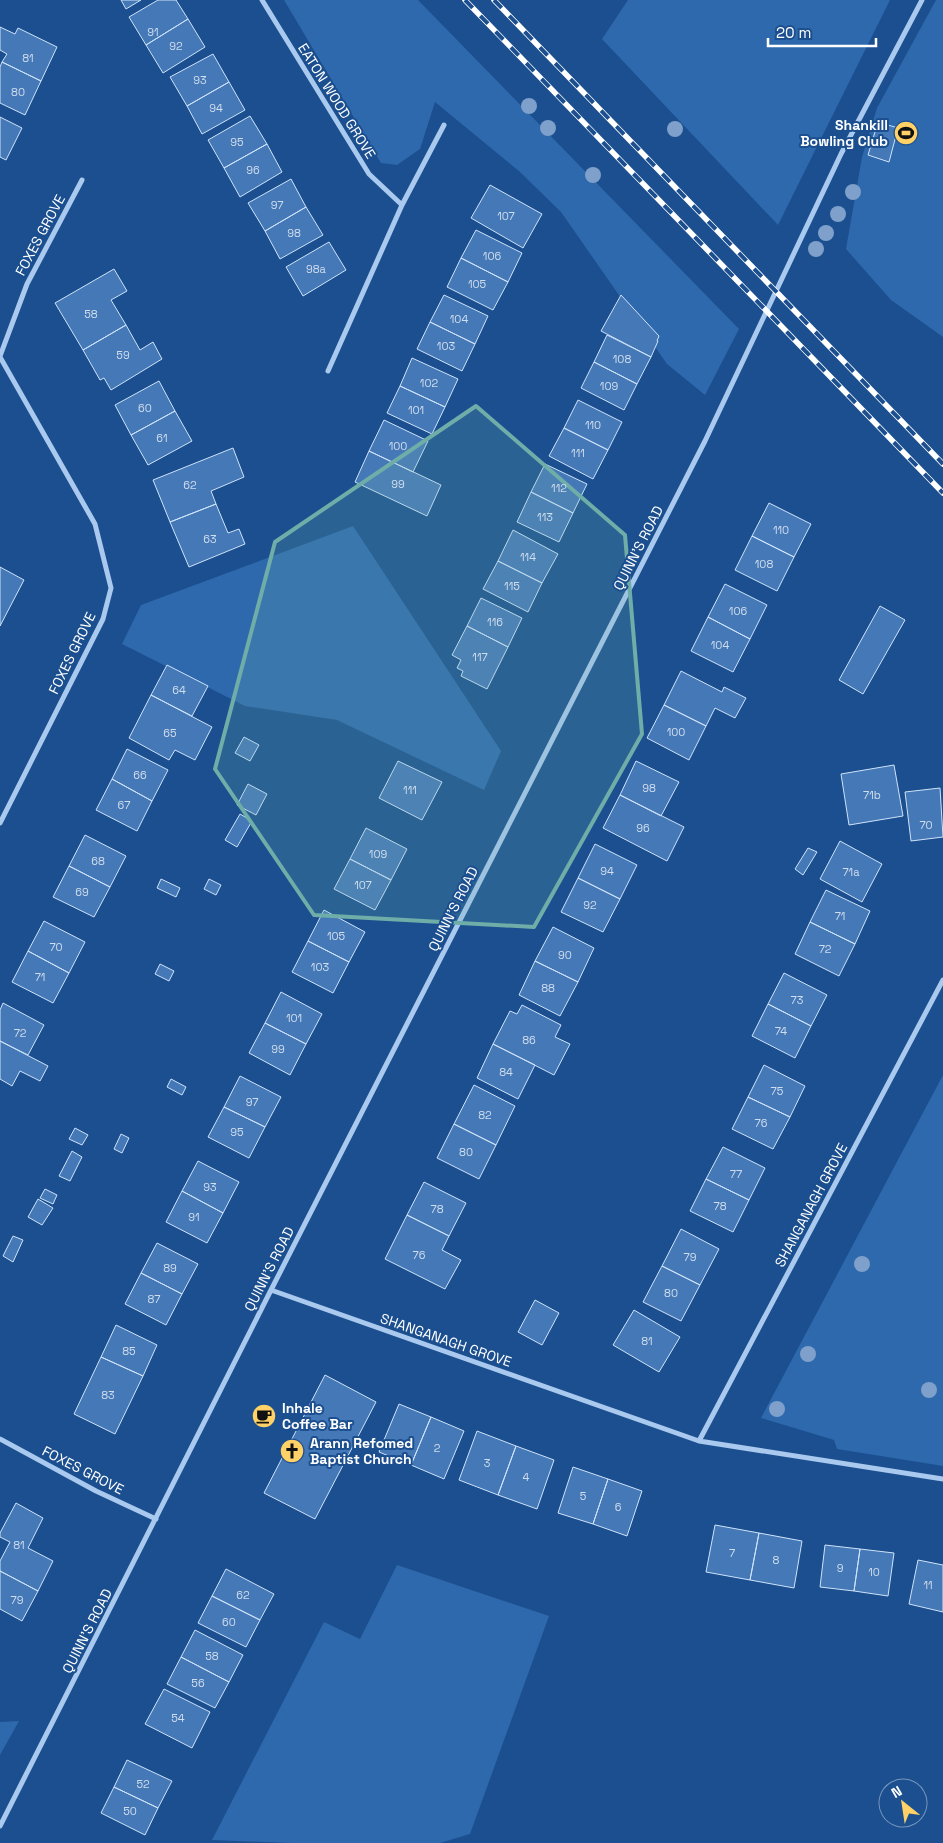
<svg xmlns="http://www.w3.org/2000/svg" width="943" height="1843" font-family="'Space Grotesk',sans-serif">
	<rect width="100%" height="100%" fill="#1b4f8f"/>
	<!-- green -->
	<path fill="#2e69ad" d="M284 0H418L739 329 705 395 667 364 561 212 520 172 435 102 420 149 397 165 381 163Z
		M628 0H890L778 225 602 39Z
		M936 0H943V337L891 300 846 249 862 157 877 108Z
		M353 526 501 751 484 790 337 720 245 706 122 644 141 605Z
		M943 1075V1466L837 1449 834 1440 761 1418Z
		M397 1565 549 1616 470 1834 440 1843H292L212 1840 324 1622 360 1639Z
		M19 1721 0 1755V1722Z"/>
	<!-- building -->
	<path fill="#4478b7" stroke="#cfe3fa" d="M121 0H141L126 9Z
		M158 0H176L188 19 146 45 129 17Z
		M188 19 205 47 163 73 146 45Z
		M0 27 15 34 18 28 57 47 41 81 2 62 7 54 0 50Z
		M213 54 229 82 187 106 170 77Z
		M2 62 41 81 25 115 0 103V67Z
		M229 82 245 110 202 134 187 106Z
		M250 116 267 144 224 168 208 140Z
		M0 117 22 128 6 160 0 157Z
		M878 122 898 128 889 162 868 155Z
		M267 144 282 172 240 197 224 168Z
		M291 179 306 207 265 231 248 203Z
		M490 185 542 214 523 248 471 218Z
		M306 207 323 235 280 259 265 231Z
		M476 230 522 253 508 282 461 258Z
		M329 242 346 270 303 296 286 267Z
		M461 258 508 282 493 310 447 287Z
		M114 269 127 291 111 300 126 325 83 350 55 303Z
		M444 295 488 316 475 344 430 322Z
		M621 295 659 336 657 341H658L651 357 601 331Z
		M430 322 475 344 462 371 417 349Z
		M126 325 140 350 153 342 162 359 111 390 104 378 100 380 83 350Z
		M607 335 651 357 637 384 594 362Z
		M412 358 458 379 445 407 400 386Z
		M594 362 637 384 624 410 581 388Z
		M159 381 175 411 131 435 115 405Z
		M400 386 445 407 432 434 387 413Z
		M578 400 622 422 608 450 564 428Z
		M175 411 192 441 148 465 131 435Z
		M384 420 428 441 413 472 369 451Z
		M564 428 608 450 593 479 549 456Z
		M233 448 244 477 211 491 216 504 170 522 153 480Z
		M369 451 441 485 427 516 355 482Z
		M545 464 587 484 573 513 531 492Z
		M531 492 573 513 559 542 517 522Z
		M769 503 811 524 794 557 752 536Z
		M216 504 228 533 239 529 245 544 189 567 170 522Z
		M513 530 558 554 542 583 498 561Z
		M752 536 794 557 777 591 735 570Z
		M498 561 542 583 528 612 483 589Z
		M0 567 24 580 0 626Z
		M725 584 767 605 750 639 708 617Z
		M481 598 522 618 508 647 467 626Z
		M880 606 905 620 863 694 839 680Z
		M708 617 750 639 733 672 691 651Z
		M467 626 508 647 487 689 461 676 463 671 457 668 461 660 452 655Z
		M167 665 208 686 192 716 151 695Z
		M681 671 722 692 724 687 746 698 735 718 715 708 706 726 664 705Z
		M151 695 212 727 195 760 175 750 169 760 129 738Z
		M664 705 706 726 689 760 647 738Z
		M244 737 259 745 250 761 235 753Z
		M127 749 168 770 152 801 112 779Z
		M398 761 442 782 422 820 379 798Z
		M636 761 679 782 661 816 620 795Z
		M894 765 903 816 849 825 841 774Z
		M112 779 152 801 137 831 96 810Z
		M248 784 267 794 256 815 237 805Z
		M940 788 943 837 911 841 905 792Z
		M620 795 684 827 667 861 603 828Z
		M240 814 252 821 237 847 225 840Z
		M366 828 407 849 391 880 350 859Z
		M85 835 126 856 110 887 69 866Z
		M840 841 882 864 862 902 820 879Z
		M595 844 637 865 620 899 578 878Z
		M808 848 817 852 803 875 795 869Z
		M350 859 391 880 375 910 334 889Z
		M69 866 110 887 94 917 53 897Z
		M578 878 620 899 603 932 561 912Z
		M161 879 180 888 176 897 157 888Z
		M209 879 221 885 216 895 204 889Z
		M826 890 870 911 855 944 810 922Z
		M324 910 365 932 349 962 308 941Z
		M44 921 85 942 69 973 28 951Z
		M810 922 855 944 839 976 795 954Z
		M553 927 594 948 578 982 535 961Z
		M308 941 349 962 333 993 292 972Z
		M28 951 69 973 53 1003 12 982Z
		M535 961 578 982 560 1016 519 995Z
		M160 964 174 971 169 981 155 974Z
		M784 973 827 995 811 1026 768 1004Z
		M281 992 322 1014 306 1044 265 1023Z
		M3 1003 44 1025 28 1055 0 1041V1010Z
		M768 1004 811 1026 795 1058 752 1036Z
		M522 1005 561 1025 555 1037 570 1044 554 1075 493 1044 510 1011 517 1014Z
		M265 1023 306 1044 290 1075 249 1053Z
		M0 1041 48 1066 40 1081 20 1071 12 1086 0 1079Z
		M493 1044 535 1065 518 1099 477 1078Z
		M764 1065 805 1086 790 1117 748 1097Z
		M240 1076 281 1097 265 1127 224 1107Z
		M171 1079 186 1087 182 1095 167 1087Z
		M474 1085 515 1106 496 1145 454 1124Z
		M748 1097 790 1117 773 1149 732 1129Z
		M224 1107 265 1127 249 1158 208 1137Z
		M454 1124 496 1145 479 1179 437 1158Z
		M75 1128 88 1135 82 1145 69 1139Z
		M121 1134 129 1138 122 1153 114 1149Z
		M723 1147 765 1168 749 1200 706 1179Z
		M72 1151 82 1157 70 1181 59 1176Z
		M198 1161 239 1182 223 1213 182 1191Z
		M706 1179 749 1200 733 1232 690 1211Z
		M424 1182 466 1203 449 1236 407 1215Z
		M45 1189 57 1195 53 1204 40 1198Z
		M182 1191 223 1213 207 1243 166 1222Z
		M38 1199 53 1208 42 1225 28 1217Z
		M407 1215 449 1236 442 1250 461 1260 445 1289 385 1259Z
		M681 1229 719 1249 700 1285 662 1266Z
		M13 1236 23 1240 13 1262 3 1256Z
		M157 1243 198 1264 182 1294 141 1273Z
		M662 1266 700 1285 681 1321 643 1302Z
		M141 1273 182 1294 166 1325 125 1304Z
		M535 1300 559 1313 542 1345 518 1332Z
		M634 1310 680 1337 659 1372 613 1345Z
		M116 1325 157 1345 143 1376 101 1357Z
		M101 1357 143 1376 115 1434 74 1414Z
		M325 1375 376 1402 315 1519 264 1493Z
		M399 1404 431 1417 411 1465 379 1452Z
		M431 1417 464 1431 444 1479 411 1465Z
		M477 1431 516 1446 498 1495 459 1480Z
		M516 1446 554 1460 537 1509 498 1495Z
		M573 1467 608 1479 593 1524 558 1513Z
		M608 1479 642 1491 627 1536 593 1524Z
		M16 1503 43 1518 28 1548 53 1561 38 1591 0 1571V1561L10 1542 0 1537V1533Z
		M715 1525 759 1533 750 1580 706 1572Z
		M759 1533 802 1541 794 1588 750 1580Z
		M825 1545 860 1549 854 1591 820 1587Z
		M860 1549 894 1553 888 1596 854 1591Z
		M918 1560 943 1565V1612L909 1604Z
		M226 1569 274 1594 260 1620 212 1596Z
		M0 1571 38 1591 22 1621 0 1609Z
		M212 1596 260 1620 246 1647 198 1623Z
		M195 1630 243 1655 229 1682 181 1657Z
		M181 1657 229 1682 215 1708 167 1684Z
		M164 1689 210 1712 192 1748 145 1724Z
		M127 1760 172 1781 158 1808 114 1787Z
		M114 1787 158 1808 145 1835 101 1813Z"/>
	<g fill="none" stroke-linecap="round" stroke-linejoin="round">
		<!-- minor -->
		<path stroke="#a9c9ee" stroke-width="5" d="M262 0 369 174 402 205 328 371
			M402 205 444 125
			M0 356 27 284 82 180
			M0 357 95 524 111 588 103 619 0 823
			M271 1290 699 1441 943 1479
			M0 1439 96 1491 156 1519
			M699 1441 943 980
			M0 1826 271 1290 705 441 841 154 922 0"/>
		<!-- rail casing -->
		<g stroke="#fff" stroke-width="5.5">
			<path id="rail" d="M465 0 943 493
				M494 0 943 464"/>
		</g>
		<!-- rail -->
		<use href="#rail" stroke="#1b4f8f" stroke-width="4" stroke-dasharray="11" stroke-linecap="butt"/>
	</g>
	<!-- trees -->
	<g fill="#7ea0ca">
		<circle cx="529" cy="106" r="8"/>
		<circle cx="548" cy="128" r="8"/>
		<circle cx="675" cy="129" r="8"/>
		<circle cx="593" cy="175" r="8"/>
		<circle cx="853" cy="192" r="8"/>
		<circle cx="838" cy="214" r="8"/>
		<circle cx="826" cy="233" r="8"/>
		<circle cx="816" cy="249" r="8"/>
		<circle cx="862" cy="1264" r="8"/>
		<circle cx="808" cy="1354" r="8"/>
		<circle cx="929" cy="1390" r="8"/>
		<circle cx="777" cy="1409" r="8"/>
	</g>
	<!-- marked area -->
	<path fill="#6fada8" fill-opacity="0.2" stroke="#6fada8" stroke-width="4" stroke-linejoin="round" d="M476 406 625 535 642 734 534 927 314 915 215 769 275 542Z"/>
	<!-- icons -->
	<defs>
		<g id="stadium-disc" transform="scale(1.25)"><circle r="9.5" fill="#ffd166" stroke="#1b4f8f"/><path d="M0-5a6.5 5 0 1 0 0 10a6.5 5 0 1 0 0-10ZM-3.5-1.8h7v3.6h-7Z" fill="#111"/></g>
		<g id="cafe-disc" transform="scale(1.25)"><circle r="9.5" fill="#ffd166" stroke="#1b4f8f"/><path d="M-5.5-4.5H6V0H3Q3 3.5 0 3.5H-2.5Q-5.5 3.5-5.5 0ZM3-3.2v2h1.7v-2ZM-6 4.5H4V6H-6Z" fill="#111"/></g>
		<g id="church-disc" transform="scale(1.25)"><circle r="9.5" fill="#ffd166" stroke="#1b4f8f"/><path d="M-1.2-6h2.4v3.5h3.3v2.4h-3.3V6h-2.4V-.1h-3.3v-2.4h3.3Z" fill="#111"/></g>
	</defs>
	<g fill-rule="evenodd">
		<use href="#stadium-disc" x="906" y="133"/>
		<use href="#cafe-disc" x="264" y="1416"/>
		<use href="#church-disc" x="292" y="1451"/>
	</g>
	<g text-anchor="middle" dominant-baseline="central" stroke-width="4" stroke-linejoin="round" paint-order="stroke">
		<!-- number labels -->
		<g font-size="11" fill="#d0dded">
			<text x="153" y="32">91</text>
			<text x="176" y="46">92</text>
			<text x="28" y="58">81</text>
			<text x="200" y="80">93</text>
			<text x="18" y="92">80</text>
			<text x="216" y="108">94</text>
			<text x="237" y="142">95</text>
			<text x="253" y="170">96</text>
			<text x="277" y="205">97</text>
			<text x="506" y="216">107</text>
			<text x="294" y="233">98</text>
			<text x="492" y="256">106</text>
			<text x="316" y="269">98a</text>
			<text x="477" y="284">105</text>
			<text x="91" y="314">58</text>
			<text x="459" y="319">104</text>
			<text x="446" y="346">103</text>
			<text x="123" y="355">59</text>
			<text x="622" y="359">108</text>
			<text x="429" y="383">102</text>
			<text x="609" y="386">109</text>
			<text x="145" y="408">60</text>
			<text x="416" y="410">101</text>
			<text x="593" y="425">110</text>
			<text x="162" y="438">61</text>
			<text x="398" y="446">100</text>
			<text x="578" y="453">111</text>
			<text x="398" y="484">99</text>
			<text x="190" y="485">62</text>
			<text x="559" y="488">112</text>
			<text x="545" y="517">113</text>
			<text x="781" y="530">110</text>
			<text x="210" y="539">63</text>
			<text x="528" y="557">114</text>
			<text x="764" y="564">108</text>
			<text x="512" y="586">115</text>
			<text x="738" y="611">106</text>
			<text x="495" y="622">116</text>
			<text x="720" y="645">104</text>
			<text x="480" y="657">117</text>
			<text x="179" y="690">64</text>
			<text x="676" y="732">100</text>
			<text x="170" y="733">65</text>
			<text x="140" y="775">66</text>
			<text x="649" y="788">98</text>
			<text x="410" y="790">111</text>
			<text x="872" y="795">71b</text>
			<text x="124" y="805">67</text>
			<text x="926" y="825">70</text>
			<text x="643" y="828">96</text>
			<text x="378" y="854">109</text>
			<text x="98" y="861">68</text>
			<text x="607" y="871">94</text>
			<text x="851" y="872">71a</text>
			<text x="363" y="885">107</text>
			<text x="82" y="892">69</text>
			<text x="590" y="905">92</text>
			<text x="840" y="916">71</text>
			<text x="336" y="936">105</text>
			<text x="56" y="947">70</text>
			<text x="825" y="949">72</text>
			<text x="565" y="955">90</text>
			<text x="320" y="967">103</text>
			<text x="40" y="977">71</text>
			<text x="548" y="988">88</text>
			<text x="797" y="1000">73</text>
			<text x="294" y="1018">101</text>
			<text x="781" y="1031">74</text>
			<text x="20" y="1033">72</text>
			<text x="529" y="1040">86</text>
			<text x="278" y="1049">99</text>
			<text x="506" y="1072">84</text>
			<text x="777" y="1091">75</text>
			<text x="252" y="1102">97</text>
			<text x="485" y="1115">82</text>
			<text x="761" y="1123">76</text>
			<text x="237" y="1132">95</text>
			<text x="466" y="1152">80</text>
			<text x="736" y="1174">77</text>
			<text x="210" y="1187">93</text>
			<text x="720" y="1206">78</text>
			<text x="437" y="1209">78</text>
			<text x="194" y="1217">91</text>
			<text x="419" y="1255">76</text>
			<text x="690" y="1257">79</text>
			<text x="170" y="1268">89</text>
			<text x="671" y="1293">80</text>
			<text x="154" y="1299">87</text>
			<text x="647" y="1341">81</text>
			<text x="129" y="1351">85</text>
			<text x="108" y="1395">83</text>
			<text x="437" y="1448">2</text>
			<text x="487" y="1463">3</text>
			<text x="526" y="1477">4</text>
			<text x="583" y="1496">5</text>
			<text x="618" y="1507">6</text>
			<text x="19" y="1545">81</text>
			<text x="732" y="1553">7</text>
			<text x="776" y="1560">8</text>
			<text x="840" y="1568">9</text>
			<text x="874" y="1572">10</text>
			<text x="928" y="1585">11</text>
			<text x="243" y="1595">62</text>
			<text x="17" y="1600">79</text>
			<text x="229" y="1622">60</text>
			<text x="212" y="1656">58</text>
			<text x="198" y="1683">56</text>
			<text x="178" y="1718">54</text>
			<text x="143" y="1784">52</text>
			<text x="130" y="1811">50</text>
		</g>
		<!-- street labels -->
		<g font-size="14" fill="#fff" stroke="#1b4f8f">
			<text transform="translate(337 101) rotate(58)">EATON WOOD GROVE</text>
			<text transform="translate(40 235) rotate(-62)">FOXES GROVE</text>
			<text transform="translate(638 548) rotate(-63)">QUINN'S ROAD</text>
			<text transform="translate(72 653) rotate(-64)">FOXES GROVE</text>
			<text transform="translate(453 909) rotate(-63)">QUINN'S ROAD</text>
			<text transform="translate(811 1205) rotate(-62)">SHANGANAGH GROVE</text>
			<text transform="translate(269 1269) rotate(-63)">QUINN'S ROAD</text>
			<text transform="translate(446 1340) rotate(19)">SHANGANAGH GROVE</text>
			<text transform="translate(83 1470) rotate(27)">FOXES GROVE</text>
			<text transform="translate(87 1631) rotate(-63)">QUINN'S ROAD</text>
		</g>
		<!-- poi labels -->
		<g font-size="14" font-weight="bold" fill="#fff" stroke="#1b4f8f" text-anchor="start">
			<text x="888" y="125" text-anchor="end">Shankill<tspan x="888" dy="16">Bowling Club</tspan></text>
			<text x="282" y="1408">Inhale<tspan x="282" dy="16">Coffee Bar</tspan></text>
			<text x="310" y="1443">Arann Refomed<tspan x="310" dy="16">Baptist Church</tspan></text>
		</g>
	</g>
	<!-- north arrow -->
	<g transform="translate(903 1803) rotate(330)"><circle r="24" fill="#1b4f8f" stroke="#7695bc"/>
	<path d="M0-4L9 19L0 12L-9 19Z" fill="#ffd166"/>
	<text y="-8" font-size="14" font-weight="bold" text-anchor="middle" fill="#ffffff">N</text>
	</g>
	<!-- scale -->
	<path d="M768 38v8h108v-8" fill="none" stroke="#ffffff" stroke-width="2.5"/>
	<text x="776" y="38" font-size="15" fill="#ffffff" stroke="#1b4f8f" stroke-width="4" paint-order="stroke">20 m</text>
</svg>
